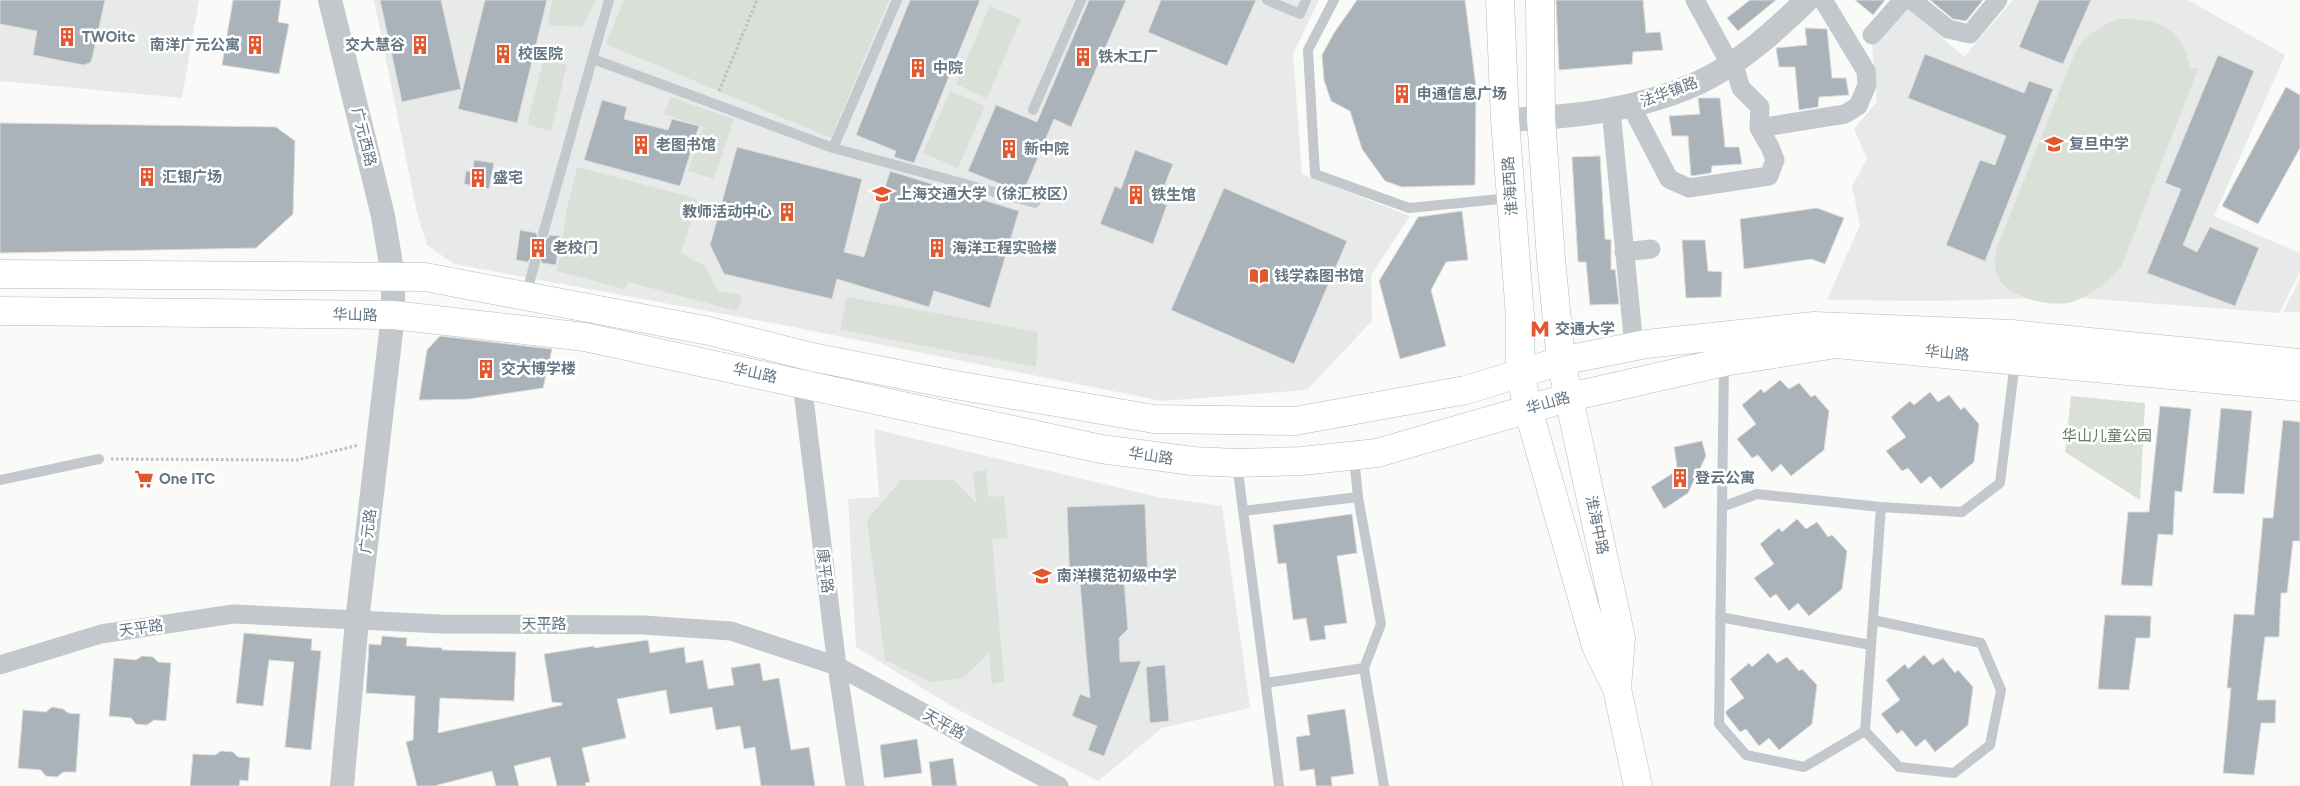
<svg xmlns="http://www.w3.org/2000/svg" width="2300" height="786" font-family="Figtree,'Noto Sans SC',sans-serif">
	<rect width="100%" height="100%" fill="#fafaf8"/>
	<!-- built -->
	<path fill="#e8e9e9" d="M0 0H199L182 98 0 81Z
		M374 0H1319L1293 54 1302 174 1410 216 1371 275 1372 321 1307 390 1162 401 778 324 454 264 427 245 417 213Z
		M2013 0H2188L2285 55 2214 216 2300 253V272L2279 313 2067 297 1936 301 1827 300 1860 225 1852 186 1867 159 1854 129 1877 102 1872 44 1907 6 1964 57Z
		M2300 279V312H2283Z
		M874 429 1158 497 1222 506 1250 708 1162 728 1098 781 953 707 856 647 848 499 879 497Z"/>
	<!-- green -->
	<path fill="#dadfd7" d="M552 0H596L582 27 548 25Z
		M624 0H889L831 138 606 44Z
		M990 6 1021 19 987 98 956 84Z
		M2122 19C2162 18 2184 31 2191 71L2194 67 2198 69 2121 267C2108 282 2094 293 2075 301 2056 309 2007 298 1998 277 1994 268 1995 260 1996 250L2078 46C2090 34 2105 22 2122 19Z
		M544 59 567 65 551 131 527 124Z
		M950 91 985 106 958 168 923 153Z
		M670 97 734 119 714 179 688 171 703 127 664 114Z
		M577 167 698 199 681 253 706 267 718 292 740 294 742 299 737 311 628 282 625 289 557 271 567 209Z
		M847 297 1038 332 1036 367 840 330Z
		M2071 396 2145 403 2140 500 2065 452Z
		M986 470 988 497 1004 496 1008 538 992 539 1004 681 992 684 989 653 963 678 931 682 885 660 867 520 901 480H954L976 503 973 472Z"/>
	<!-- building -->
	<path fill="#aab3b9" stroke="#dcdcda" d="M0 0H105L92 59 90 63 83 65 33 55 37 31 0 24Z
		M233 0H281L278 22 289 24 279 74 222 65Z
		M380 0H441L461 89 402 102Z
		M485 0H547L517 123 458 109Z
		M910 0H980L914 163 894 157 896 151 856 135Z
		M1089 0H1126L1071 127 1054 119 1023 193 968 171 996 105 1037 122Z
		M1161 0H1256L1227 66 1148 32Z
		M1357 0H1465L1476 87 1475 185 1402 187 1385 181 1362 149 1350 111 1331 101 1324 80 1322 55 1334 33Z
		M1556 0H1643L1646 33 1660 32 1663 50 1633 52 1632 64 1559 70Z
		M1750 0H1776L1738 31 1727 18Z
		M1855 0H1885L1873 15Z
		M1930 0H1983L1966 21 1953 19Z
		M2039 0H2091L2063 64 2019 47Z
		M1805 28 1827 29 1832 78H1846L1849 95 1819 97 1818 107 1799 110 1795 67H1779L1776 48 1807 45Z
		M1925 54 2024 93 2029 81 2053 89 1985 261 1946 245 1980 160 1995 165 2006 136 1908 98Z
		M2218 55 2254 71 2183 245 2197 252 2210 227 2259 248 2235 306 2147 273 2181 189 2165 183Z
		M2286 87 2300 95V148L2258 224 2222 206Z
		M1698 98H1720L1725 147H1739L1742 164 1712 166 1711 173 1691 176 1688 136H1672L1669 116 1700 114Z
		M602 100 627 107 624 119 668 130 672 119 699 126 680 186 584 160Z
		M0 123 276 127 295 141 293 214 256 248 0 253Z
		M737 147 862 179 844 252 864 257 890 171 1019 211 990 308 934 291 929 307 837 279 832 299 724 274 710 245Z
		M1135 150 1173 164 1158 202 1167 205 1153 244 1100 224 1115 186 1121 189Z
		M1600 156 1605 239 1611 240V270L1615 269 1619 304 1590 305 1586 262H1578L1572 157Z
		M474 160 494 163 489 189 464 184 466 171 473 172Z
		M1224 188 1347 241 1294 364 1171 310Z
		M1817 208 1844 218 1825 264 1811 259 1744 269 1740 219Z
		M1462 211 1468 260 1446 262 1431 290 1446 346 1400 359 1379 281 1418 217Z
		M520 230 536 233 538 238 542 241 547 239 550 235 560 236 556 265 542 263 540 258 536 255 531 257 528 262 516 260Z
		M1682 240H1705L1708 271 1722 272 1721 297 1686 298Z
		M440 336 552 349 543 388 469 399 419 400 427 350Z
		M1780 380 1789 389 1799 383 1811 397 1815 395 1829 411 1824 450 1791 476 1781 464 1772 472 1758 455 1752 458 1737 439 1756 424 1742 405 1761 389 1764 393Z
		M1930 392 1938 402 1949 395 1961 410 1964 407 1979 424 1974 462 1941 489 1930 476 1921 484 1908 468 1902 471 1886 451 1906 437 1891 417 1910 401 1914 405Z
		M2160 406 2191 409 2182 492 2175 491 2173 535 2158 534 2152 586 2121 585 2128 512H2149Z
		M2221 408 2252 411 2244 494 2213 493Z
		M2283 420 2300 422V541H2293L2287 593H2281L2279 637H2265L2257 700H2276L2275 723H2261L2254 775 2223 773 2231 688H2227L2234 614 2254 615 2263 518H2273Z
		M1702 441 1706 456 1688 493 1664 509 1651 487 1673 473 1677 466 1674 447Z
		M1145 504 1148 580 1124 581 1128 629 1119 638 1120 662 1141 661 1104 756 1088 750 1097 726 1072 716 1080 694 1090 698 1080 583 1070 584 1067 507Z
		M1352 514 1357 553 1337 556 1347 623 1324 626 1326 639 1310 641 1306 618 1293 620 1286 563 1278 564 1273 525Z
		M1797 519 1806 529 1817 522 1828 537 1832 535 1847 551 1842 589 1809 616 1798 603 1789 611 1776 594 1770 598 1754 578 1774 564 1760 544 1779 528 1782 532Z
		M2105 615 2151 616 2150 638H2136L2129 690 2098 689Z
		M244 633 312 639 311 650 321 651 311 750 285 747 294 662 269 660 263 706 236 703Z
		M382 636 407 638 406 646 442 648V650L516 652 514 701 440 698 438 733 562 705V703L552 702 544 654 594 646V648L648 640 650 653 684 647 686 663 703 660 708 689 734 685 731 668 760 663 763 681 779 678 791 750 809 747 815 786H761L755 747 744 749 740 726 716 730 712 707 670 714 666 690 617 699 626 738 582 748 590 782 585 783 586 786H557L550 757 514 766 519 786H496L492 771 434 786H417L406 742 413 740 415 696 366 693 369 644 381 645Z
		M1768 653 1777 663 1787 657 1799 671 1802 669 1817 685 1812 724 1779 750 1769 738 1759 746 1746 729 1740 732 1726 714V711L1744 698 1730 679 1749 663 1752 667Z
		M1924 655 1933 665 1943 658 1955 673 1958 670 1973 687 1968 725 1935 752 1925 739 1916 747 1902 730 1897 734 1881 714 1900 700 1886 680 1905 664 1908 669Z
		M142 656 153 657 158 662 171 663 166 721 154 720 147 725 136 724 131 718 109 716 114 658 136 660Z
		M1165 665 1169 721 1150 723 1146 667Z
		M52 707 63 709 68 713 80 714 76 772H63L57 777 46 776 41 770 18 768 23 710 46 712Z
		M1345 709 1354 774 1331 777 1332 786H1316L1314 769 1300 771 1296 737 1310 735 1307 715Z
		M917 739 922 773 884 778 880 745Z
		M221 751 233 752 238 757 250 758 248 781 240 780 239 786H190L193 754 215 755Z
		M953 758 957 786H932L929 762Z"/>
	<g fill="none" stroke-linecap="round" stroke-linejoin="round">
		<!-- secondary casing -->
		<g stroke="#b3babf" stroke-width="29">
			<path id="secondary" d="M1500 0 1505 120 1520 316V372L1528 409 1596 646 1617 689 1638 786
				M1540 0 1541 118 1551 259 1561 361 1621 638 1617 688"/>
		</g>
		<!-- primary casing -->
		<g stroke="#b5babe" stroke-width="29">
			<path id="primary" d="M0 274 425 277 709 331 812 357 944 383 1154 419 1295 421 1466 390 1561 361 1646 344 1814 326 2012 334 2300 363
				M0 311 393 315 585 337 1101 449 1193 461 1237 463 1302 461 1377 453 1570 397 1724 362 1836 344 2300 387"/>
		</g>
		<!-- path -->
		<path stroke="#bbbfc2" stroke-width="3" stroke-dasharray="2.5 2.5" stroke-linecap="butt" d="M719 91 757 0
			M111 459 297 460 359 445"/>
		<!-- service -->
		<path stroke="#c3c8cc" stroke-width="10" d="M1267 0 1300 14 1306 0
			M1334 0 1308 50 1315 174 1409 208 1510 198
			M593 59 833 148 897 0
			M1033 110 1081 0
			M833 148 1035 203
			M543 234 609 0
			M526 295 535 262
			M1724 363 1719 724 1746 755 1804 767 1865 731 1881 507
			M1354 457 1358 497 1381 624 1364 668 1384 786
			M1237 464 1279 786
			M0 480 99 459
			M1722 507 1757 494 1881 507 1962 512 2000 483 2015 362
			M1243 511 1358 497
			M1720 617 1871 645
			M1266 683 1364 668
			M1865 731 1899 767 1954 773 1990 745 2001 690 1981 643 1873 620"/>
		<!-- minor -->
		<path stroke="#c3c8cc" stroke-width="19" d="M1695 0 1730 64
			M1912 0 1948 29 1970 34 1998 0
			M1872 35 1903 0
			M1631 106 1669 179 1689 188 1769 176 1775 160 1770 147 1759 128 1760 107 1741 88 1733 62
			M1611 110 1634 347
			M1759 128 1845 114 1858 106 1867 85 1866 71 1823 0
			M1624 252 1651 249
			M807 355 802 383 837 666 855 786
			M0 665 101 634 233 614 441 624 643 625 731 631 837 666 1059 786"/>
		<!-- tertiary -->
		<path stroke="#c3c8cc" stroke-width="24" d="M330 0 383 216 393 276V315L357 621 342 786
			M1505 120C1572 117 1636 111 1698 83 1739 64 1775 31 1807 0"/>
		<!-- secondary -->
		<use href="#secondary" stroke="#fff" stroke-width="28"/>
		<!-- primary -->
		<use href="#primary" stroke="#fff" stroke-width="28"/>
	</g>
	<!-- icons -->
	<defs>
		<g id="building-bare" transform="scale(1.5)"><path d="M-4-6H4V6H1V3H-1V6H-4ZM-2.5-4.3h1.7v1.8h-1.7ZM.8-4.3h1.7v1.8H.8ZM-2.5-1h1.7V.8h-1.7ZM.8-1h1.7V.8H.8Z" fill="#e4572e" stroke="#fff" stroke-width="2.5" paint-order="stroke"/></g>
		<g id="school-bare" transform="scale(1.5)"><path d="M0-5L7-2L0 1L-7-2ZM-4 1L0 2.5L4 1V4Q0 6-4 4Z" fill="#e4572e" stroke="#fff" stroke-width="2.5" paint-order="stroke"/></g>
		<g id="university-bare" transform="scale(1.5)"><path d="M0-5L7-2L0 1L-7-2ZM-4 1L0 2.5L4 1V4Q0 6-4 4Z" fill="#e4572e" stroke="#fff" stroke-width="2.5" paint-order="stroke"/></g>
		<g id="library-bare" transform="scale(1.5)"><path d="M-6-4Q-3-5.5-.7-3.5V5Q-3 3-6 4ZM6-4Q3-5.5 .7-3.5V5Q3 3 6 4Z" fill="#e4572e" stroke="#fff" stroke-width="2.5" paint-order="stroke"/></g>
		<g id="metro-bare" transform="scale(1.5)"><path d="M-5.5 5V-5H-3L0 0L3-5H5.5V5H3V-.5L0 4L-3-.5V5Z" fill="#e4572e" stroke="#fff" stroke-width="2.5" paint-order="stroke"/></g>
		<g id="supermarket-bare" transform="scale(1.5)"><path d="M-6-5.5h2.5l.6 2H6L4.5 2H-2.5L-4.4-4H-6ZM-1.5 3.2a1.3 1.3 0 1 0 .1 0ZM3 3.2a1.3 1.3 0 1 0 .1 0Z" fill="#e4572e" stroke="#fff" stroke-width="2.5" paint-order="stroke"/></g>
	</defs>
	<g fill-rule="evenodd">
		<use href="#building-bare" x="67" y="37"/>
		<use href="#building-bare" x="255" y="45"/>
		<use href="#building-bare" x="420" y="45"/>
		<use href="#building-bare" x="503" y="54"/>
		<use href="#building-bare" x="1083" y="57"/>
		<use href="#building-bare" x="918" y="68"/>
		<use href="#building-bare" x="1402" y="94"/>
		<use href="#school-bare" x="2054" y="144"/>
		<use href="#building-bare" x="641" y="145"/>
		<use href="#building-bare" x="1009" y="149"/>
		<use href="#building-bare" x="147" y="177"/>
		<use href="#building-bare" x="478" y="178"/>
		<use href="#university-bare" x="882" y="194"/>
		<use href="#building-bare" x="1136" y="195"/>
		<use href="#building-bare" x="787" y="212"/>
		<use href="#building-bare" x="538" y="248"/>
		<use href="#building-bare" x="937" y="248"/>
		<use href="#library-bare" x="1259" y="276"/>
		<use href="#metro-bare" x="1540" y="329"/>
		<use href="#building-bare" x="486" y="369"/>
		<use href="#building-bare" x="1680" y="478"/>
		<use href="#supermarket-bare" x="144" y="479"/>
		<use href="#school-bare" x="1042" y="576"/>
	</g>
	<g text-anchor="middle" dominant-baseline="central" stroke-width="5" stroke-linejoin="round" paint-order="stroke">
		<!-- poi labels -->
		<g font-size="15" font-weight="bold" fill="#657683" stroke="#fff" text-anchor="start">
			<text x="82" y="37">TWOitc</text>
			<text x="240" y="45" text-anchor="end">南洋广元公寓</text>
			<text x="405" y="45" text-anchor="end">交大慧谷</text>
			<text x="518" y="54">校医院</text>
			<text x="1098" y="57">铁木工厂</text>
			<text x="933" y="68">中院</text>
			<text x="1417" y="94">申通信息广场</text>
			<text x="2069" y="144">复旦中学</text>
			<text x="656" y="145">老图书馆</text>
			<text x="1024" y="149">新中院</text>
			<text x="162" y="177">汇银广场</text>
			<text x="493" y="178">盛宅</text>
			<text x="897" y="194">上海交通大学（徐汇校区）</text>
			<text x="1151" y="195">铁生馆</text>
			<text x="772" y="212" text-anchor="end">教师活动中心</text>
			<text x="553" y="248">老校门</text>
			<text x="952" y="248">海洋工程实验楼</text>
			<text x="1274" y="276">钱学森图书馆</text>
			<text x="1555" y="329">交通大学</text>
			<text x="501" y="369">交大博学楼</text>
			<text x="1695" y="478">登云公寓</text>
			<text x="159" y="479">One ITC</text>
			<text x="1057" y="576">南洋模范初级中学</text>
		</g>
		<!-- street labels -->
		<g font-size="15" fill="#657683" stroke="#fff">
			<text transform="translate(1669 92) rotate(-20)">法华镇路</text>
			<text transform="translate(364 137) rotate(76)">广元西路</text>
			<text transform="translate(1510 186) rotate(-94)">淮海西路</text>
			<text transform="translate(355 315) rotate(1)">华山路</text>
			<text transform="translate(1947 353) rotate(5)">华山路</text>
			<text transform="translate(755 373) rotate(12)">华山路</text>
			<text transform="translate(1548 403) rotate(-16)">华山路</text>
			<text transform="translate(1151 456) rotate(8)">华山路</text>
			<text transform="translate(1597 525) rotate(78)">淮海中路</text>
			<text transform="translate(368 531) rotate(-83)">广元路</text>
			<text transform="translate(825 571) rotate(83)">康平路</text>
			<text x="544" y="624">天平路</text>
			<text transform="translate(141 628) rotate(-8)">天平路</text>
			<text transform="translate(944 724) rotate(29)">天平路</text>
		</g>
		<!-- park labels -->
		<g font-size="15" fill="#687a64" stroke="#fff">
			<text x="2107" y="436">华山儿童公园</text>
		</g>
	</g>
</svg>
